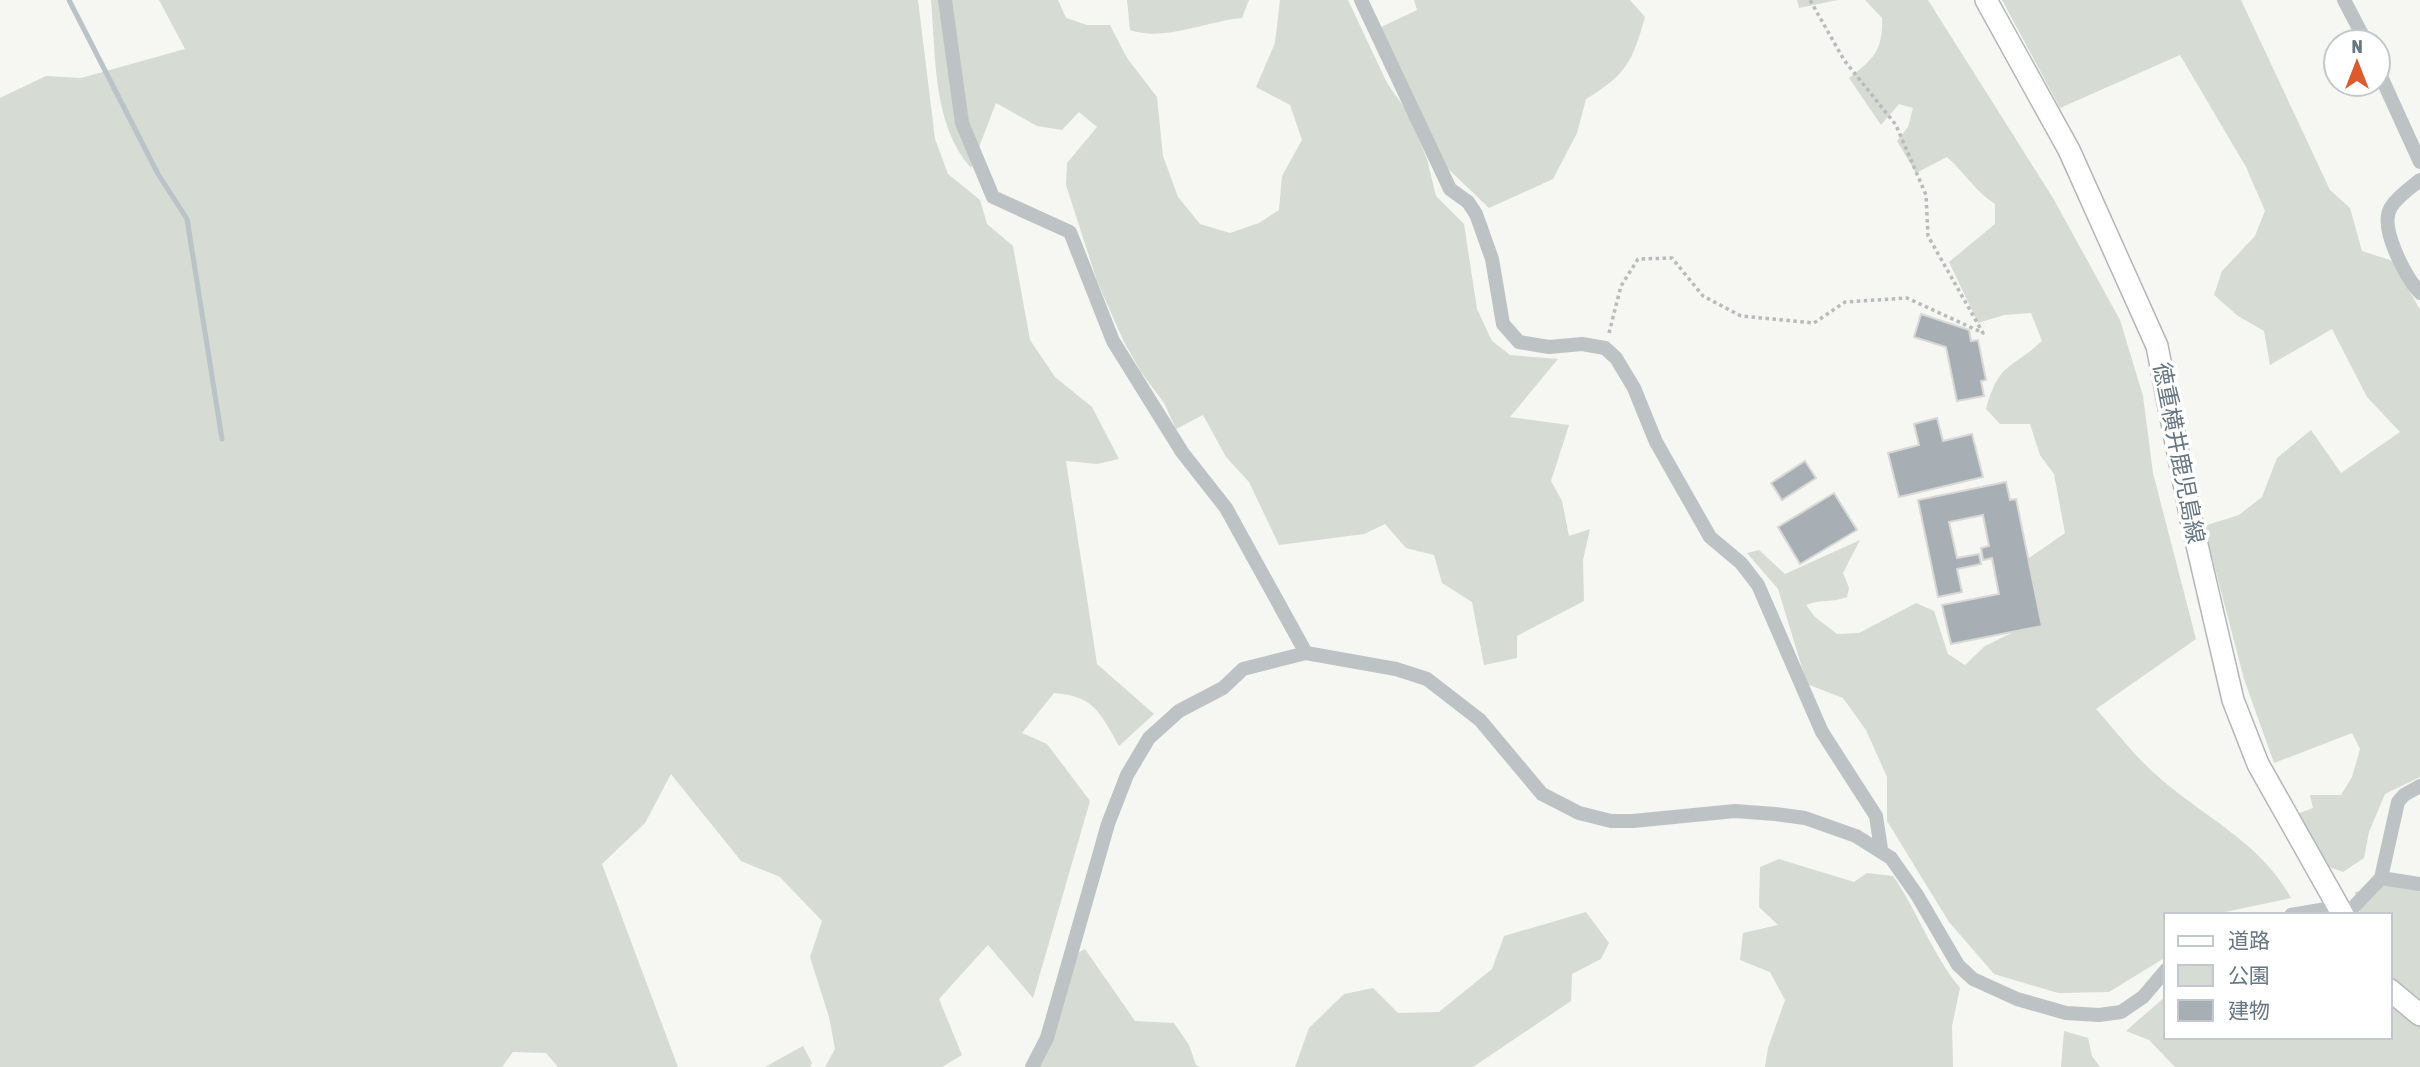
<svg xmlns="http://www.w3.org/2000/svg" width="2420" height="1067" font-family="'Asap Condensed','Noto Sans JP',sans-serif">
	<rect width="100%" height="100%" fill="#f6f6f3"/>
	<!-- green -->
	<path fill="#d6dbd3" d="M159 0H918L935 139 948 174 980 200 987 224 1013 246 1030 340 1055 377 1092 407 1119 459 1097 464 1066 461 1097 664 1154 714 1119 746C1100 713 1095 696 1054 693L1022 733 1047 744 1090 801 1033 998 988 945 939 999 962 1055 942 1067H825L835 1049 829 1017 810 957 822 921 780 877 741 861 671 774 645 823 602 864 678 1067H558L546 1053 513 1052 502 1067H0V98L46 76 81 78 185 49Z
		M931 0H1058L1066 18 1087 25H1110L1127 58 1157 97 1163 156 1178 197 1200 224 1230 233 1259 223 1279 210 1282 176 1302 140 1290 105 1256 87 1275 43 1280 0H1348L1387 83 1408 113 1427 159 1436 196 1464 224 1477 309 1492 341 1510 355 1558 359 1510 417 1569 425 1551 481 1562 501 1569 536 1590 529 1583 560 1584 601 1517 636V658L1484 665 1472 602 1442 583 1434 555 1406 548 1385 524 1364 534 1279 545 1249 482 1226 457 1203 415 1176 429 1164 403 1141 372 1124 342 1097 281 1066 185 1067 163 1097 127 1079 112 1062 130 1037 126 996 103 971 168C932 124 936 55 931 0Z
		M1127 0H1249L1242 18C1206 21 1165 42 1130 30Z
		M1414 0H1630L1645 17C1632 62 1627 74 1586 99L1577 133 1553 179 1489 208 1442 163 1379 28 1417 10Z
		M1797 0H1838L1799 8Z
		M1865 0H1928L2053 198 2120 320 2143 396 2153 473 2196 639 2096 709C2115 730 2133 754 2154 773 2200 815 2261 842 2291 898L2211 915H2166V957L2109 992 2058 993 1994 974 1949 922 1887 821V777L1866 730 1843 698 1807 684 1778 589 1747 553 1759 550 1785 574 1860 540 1843 573 1849 588 1847 597C1832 603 1820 599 1806 605L1815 617 1837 634 1859 633 1916 603 1934 611 1948 654 1965 665 1985 646 2030 624 2019 565 2065 533 2054 474 2040 455 2030 424H2000L1986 409C2000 361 2009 371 2042 341L2031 313 2004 315 1978 323 1949 262 1995 224V204C1975 191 1965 173 1947 157L1916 173 1897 141 1908 127 1913 108 1899 104 1881 125 1849 78C1874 58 1883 51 1882 18Z
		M2002 0H2241L2330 190 2350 208 2362 251 2393 261 2420 310V777L2385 794 2369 832 2364 858 2343 872 2329 867 2297 814 2313 808 2310 795H2341L2352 777 2360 749 2352 733 2274 763 2244 679 2204 526 2239 515 2262 497 2277 458 2311 430 2341 473 2400 432 2367 397 2332 329 2270 365 2264 331 2238 316 2214 295 2222 271 2255 236 2265 211 2246 167 2180 55 2060 108Z
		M1779 859 1854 882 1867 873 1893 876C1918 912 1932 954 1960 988L1952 1026 1953 1067H1765L1768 1048 1785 1000 1770 972 1740 960 1743 933 1778 925 1759 907 1760 867Z
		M2409 880H2420V1001L2394 984 2390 977V915H2361L2355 892Z
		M1586 912 1609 943 1601 959 1572 974 1571 1001 1473 1067H1295L1309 1028 1344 994 1373 988 1398 1013 1439 1012 1492 969 1504 936Z
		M1085 949 1135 1021 1174 1023 1189 1045 1196 1065 1200 1067H1038L1070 957Z
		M2166 996V1037H2390V997L2420 1021V1067H2175L2149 1040 2126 1031Z
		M2064 1031 2088 1038 2092 1056 2100 1067H2061Z
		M803 1046 812 1063 810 1067H765Z"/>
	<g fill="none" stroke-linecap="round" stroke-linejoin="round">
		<!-- stream -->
		<path stroke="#b9c3c8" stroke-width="5" d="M69 0 158 174 187 219 222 439"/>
	</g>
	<!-- building -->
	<path fill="#a7afb4" stroke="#d8d8d6" stroke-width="2" d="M1921 314 1969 330 1971 341 1978 340 1986 380 1981 381 1984 396 1957 401 1946 347 1914 337Z
		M1937 418 1943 441 1972 434 1983 477 1899 497 1888 453 1919 445 1914 424Z
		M1805 461 1816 478 1782 500 1771 483Z
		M2006 482 2010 500 2016 499 2042 626 1951 644 1942 605 1999 594 1992 558 1983 560 1981 548 1989 546 1983 515 1949 522 1957 558 1979 554 1981 564 1957 569 1962 592 1938 597 1918 500Z
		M1834 493 1857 530 1800 564 1778 527Z"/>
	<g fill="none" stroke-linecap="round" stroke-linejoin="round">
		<!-- secondary casing -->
		<g stroke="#b2b7bc" stroke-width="24">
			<path id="secondary" d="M1986 0 2069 150 2157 346 2191 519 2233 700 2258 764 2343 915
				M2390 990 2420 1015"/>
		</g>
		<!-- path -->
		<path stroke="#b8bbbd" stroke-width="3.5" stroke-dasharray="3.5 3.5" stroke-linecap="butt" d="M1609 333 1621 286 1638 259 1672 258 1703 296 1741 316 1814 323 1845 302 1907 298 1983 333 1928 236 1926 195 1896 125 1844 60 1810 0"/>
		<!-- minor -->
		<path stroke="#bdc2c5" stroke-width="14" d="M945 0 962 123 993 197 1070 232 1113 341 1182 452 1226 508 1306 653
			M1361 0 1450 189 1468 202 1476 214 1492 259 1503 324 1519 342 1549 347 1582 344 1605 348 1616 358 1634 388 1656 442 1710 537 1741 563 1758 585 1822 732 1876 816 1881 849
			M2344 0 2366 42
			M2378 70 2420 162
			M2420 180C2410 188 2398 196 2391 207 2378 227 2406 277 2420 293
			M2381 878 2420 884
			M2291 915 2338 907
			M2346 915 2381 878 2398 802 2404 795 2420 786
			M1032 1067 1047 1038 1108 824 1127 775 1149 738 1179 711 1223 688 1243 669 1306 653 1396 669 1427 679 1480 720 1542 794 1579 813 1611 821H1633L1735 811 1775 814 1805 818 1856 836 1891 858 1917 895 1958 965 1973 979 2017 999 2066 1013 2099 1015 2121 1012 2143 997 2166 970"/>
		<!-- secondary -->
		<use href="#secondary" stroke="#fff" stroke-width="21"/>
	</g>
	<g text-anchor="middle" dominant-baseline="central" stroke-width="7" stroke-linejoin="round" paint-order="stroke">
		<!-- street labels -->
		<g font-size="23" fill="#677683" stroke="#fff">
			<text transform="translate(2179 453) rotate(79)">徳重横井鹿児島線</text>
		</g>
	</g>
	<!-- legend -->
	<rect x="2164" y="913" width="228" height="126" fill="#ffffff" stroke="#c2c8cd" stroke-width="2"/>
	<rect x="2178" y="936" width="35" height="10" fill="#ffffff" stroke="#c2c8cd" stroke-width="2"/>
	<text x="2228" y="948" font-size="21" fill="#677683">道路</text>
	<rect x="2178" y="965" width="35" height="21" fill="#d6dbd3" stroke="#c2c8cd" stroke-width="2"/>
	<text x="2228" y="983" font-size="21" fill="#677683">公園</text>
	<rect x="2178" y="1000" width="35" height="21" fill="#a7afb4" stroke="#c2c8cd" stroke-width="2"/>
	<text x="2228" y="1018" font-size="21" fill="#677683">建物</text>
	<!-- north arrow -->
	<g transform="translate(2357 63)"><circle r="33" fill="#ffffff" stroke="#c2c8cd" stroke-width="2"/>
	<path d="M0-5L12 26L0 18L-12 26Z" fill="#db5b2e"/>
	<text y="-10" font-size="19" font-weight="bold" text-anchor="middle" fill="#677683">N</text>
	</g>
</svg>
